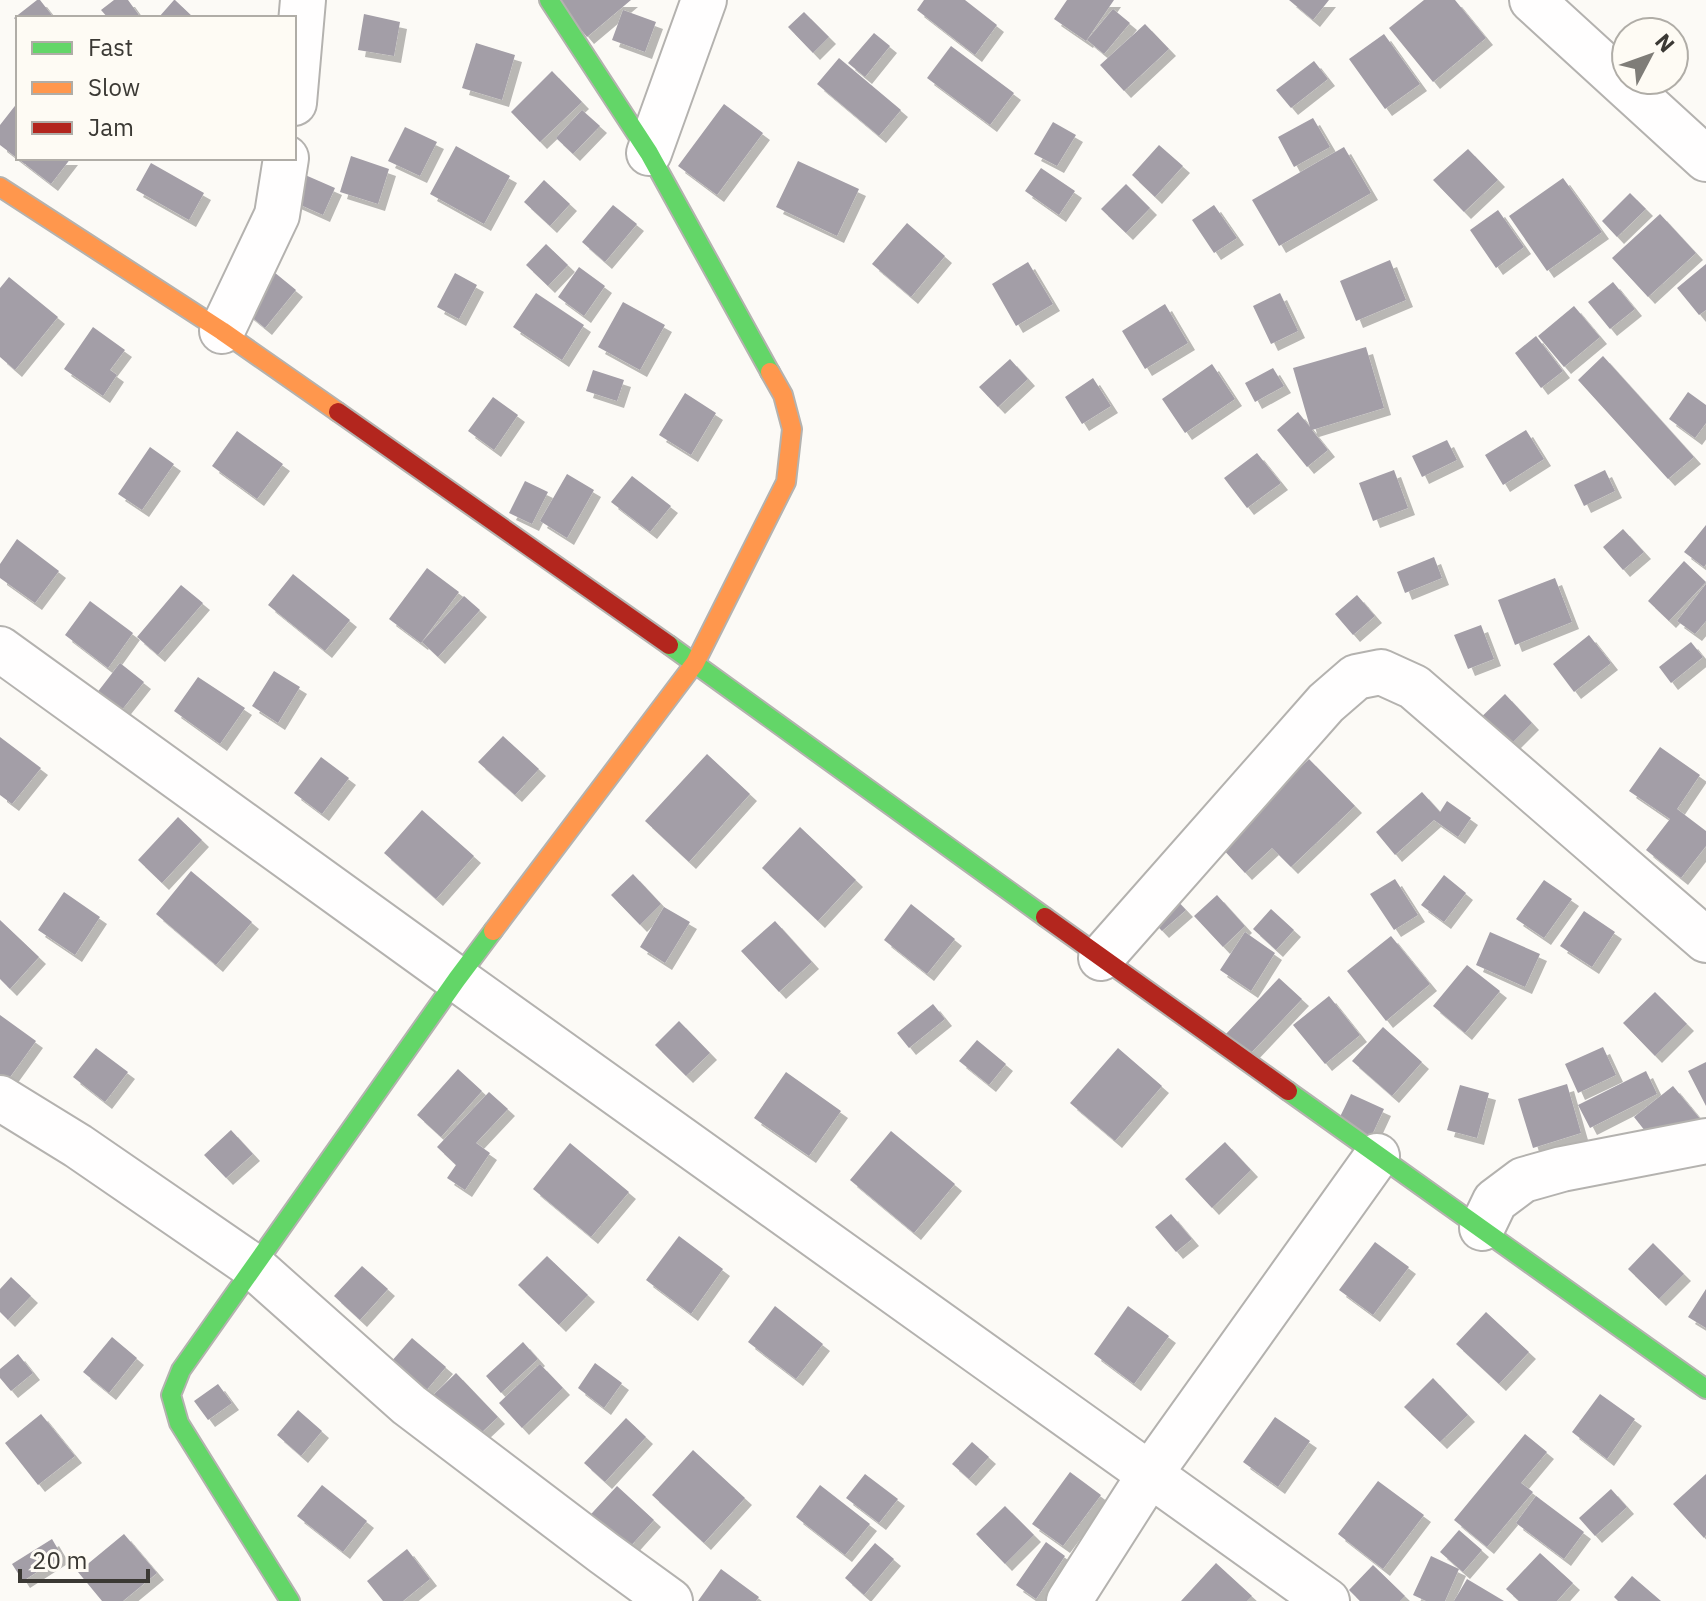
<svg xmlns="http://www.w3.org/2000/svg" width="1706" height="1601" font-family="'IBM Plex Sans',sans-serif">
	<defs>
		<filter id="shadow"><feDropShadow dx="7" dy="7" stdDeviation="0" flood-color="#0004"/></filter>
	</defs>
	<rect width="100%" height="100%" fill="#fcfaf6"/>
	<!-- building -->
	<path fill="#a39ea7" filter="url(#shadow)" d="M37 0H40L54 18H18V23L14 18Z
		M114 0H128L141 18H108L101 10Z
		M174 0H175L194 18H160L159 17Z
		M556 0H631L587 37Z
		M924 0H965L997 25 975 55 917 10Z
		M1067 0H1114L1086 41 1054 19Z
		M1289 0H1329L1313 20Z
		M1424 0H1455L1486 38 1433 82 1389 28Z
		M1113 9 1130 23 1104 54 1087 40Z
		M623 10 656 22 645 52 612 40Z
		M804 12 829 37 813 53 788 27Z
		M364 14 400 22 394 56 358 50Z
		M1145 24 1169 49 1124 91 1100 65Z
		M874 33 890 46 865 77 848 63Z
		M1384 34 1420 84 1385 109 1349 59Z
		M476 43 515 55 502 100 462 88Z
		M951 46 1014 93 990 125 927 78Z
		M839 58 901 110 879 136 817 84Z
		M1314 61 1328 79 1291 108 1276 90Z
		M552 71 582 102 540 142 511 112Z
		M18 102V158H71L51 184 0 145V125Z
		M724 104 763 133 717 195 678 166Z
		M582 110 600 126 573 154 556 138Z
		M1313 118 1330 147 1294 167 1278 137Z
		M1053 122 1076 135 1057 166 1034 154Z
		M405 127 437 142 420 176 388 161Z
		M1159 145 1183 166 1155 197 1132 175Z
		M456 146 510 176 484 224 430 194Z
		M1344 147 1371 193 1279 246 1252 200Z
		M1468 149 1498 180 1464 212 1433 180Z
		M351 156 389 169 378 204 340 192Z
		M798 161 859 189 837 236 776 207Z
		M151 163 204 193 189 220 136 190Z
		M1041 168 1075 191 1059 215 1025 191Z
		M296 171 335 188 323 215 285 198Z
		M1563 178 1602 232 1547 271 1509 216Z
		M544 180 570 204 550 226 524 202Z
		M1126 184 1150 208 1126 233 1101 209Z
		M1630 193 1646 209 1617 237 1602 221Z
		M613 205 637 224 605 262 582 242Z
		M1214 205 1237 238 1214 253 1192 220Z
		M1498 210 1524 247 1496 268 1470 230Z
		M1660 214 1696 253 1648 297 1612 258Z
		M907 223 945 256 911 297 872 264Z
		M546 244 568 265 548 286 526 265Z
		M1390 260 1406 300 1356 321 1340 281Z
		M1028 262 1053 304 1016 326 992 284Z
		M1706 264V310L1699 315 1677 288Z
		M579 267 605 286 584 316 558 297Z
		M274 272 296 290 265 328 243 310Z
		M455 273 477 285 459 319 437 307Z
		M9 277 58 317 15 370 0 357V288Z
		M1613 282 1635 309 1610 329 1588 302Z
		M536 293 584 325 562 360 513 327Z
		M1280 293 1298 331 1271 344 1253 306Z
		M623 302 665 325 640 370 598 347Z
		M1165 304 1188 343 1145 369 1122 331Z
		M1574 306 1600 337 1564 367 1538 336Z
		M93 327 125 350 110 370 117 375 103 396 64 369Z
		M1536 336 1563 371 1541 388 1515 353Z
		M1366 347 1384 408 1312 430 1328 450 1307 467 1277 430 1298 412 1310 427 1293 368Z
		M1603 356 1694 457 1668 479 1578 380Z
		M1010 359 1028 379 998 407 979 387Z
		M1212 364 1235 399 1185 433 1162 399Z
		M1273 368 1284 386 1255 402 1245 383Z
		M593 370 624 380 617 401 586 391Z
		M1093 378 1111 406 1082 424 1065 397Z
		M1688 392 1706 405V423L1695 438 1669 419Z
		M685 393 716 413 691 455 659 435Z
		M493 397 518 415 494 450 468 431Z
		M1526 430 1544 459 1503 485 1485 455Z
		M237 431 283 464 257 499 212 466Z
		M1447 440 1457 460 1422 477 1412 456Z
		M150 447 174 464 142 510 118 494Z
		M1257 453 1281 483 1247 508 1224 478Z
		M1394 470 1408 508 1373 521 1359 483Z
		M1605 470 1615 491 1584 506 1574 485Z
		M567 474 594 490 567 538 540 521Z
		M632 476 671 506 650 532 611 502Z
		M525 481 548 492 532 524 509 513Z
		M1706 525V564L1704 567 1684 552Z
		M1623 529 1644 552 1623 570 1603 547Z
		M17 539 59 571 35 603 0 578V564Z
		M1434 557 1442 578 1405 593 1397 572Z
		M1684 561 1706 582 1669 621 1648 601Z
		M427 568 459 592 421 643 389 619Z
		M293 574 350 620 325 651 268 605Z
		M1555 578 1572 622 1515 645 1498 600Z
		M1706 584V621L1695 634 1677 621Z
		M181 585 203 603 158 655 137 637Z
		M1357 595 1375 616 1353 635 1335 614Z
		M464 596 480 610 438 657 422 642Z
		M90 601 133 633 108 668 65 635Z
		M1481 625 1494 659 1468 669 1454 635Z
		M1589 635 1611 663 1574 692 1553 664Z
		M1691 642 1703 657 1671 683 1659 667Z
		M120 663 144 682 117 716 93 698Z
		M274 671 300 687 278 723 252 706Z
		M198 677 245 708 220 744 174 711Z
		M1505 694 1532 723 1496 759 1468 730Z
		M503 736 539 769 515 795 478 762Z
		M0 737 41 768 12 804 0 795Z
		M1660 747 1700 775 1677 809 1706 831V846L1681 878 1646 850 1670 819 1629 791Z
		M707 754 750 794 689 862 645 821Z
		M321 757 349 778 322 814 294 793Z
		M1309 759 1355 806 1291 867 1272 848 1245 873 1220 846Z
		M1422 792 1440 812 1447 801 1471 818 1458 837 1434 820 1395 855 1376 832Z
		M422 810 474 856 436 899 384 853Z
		M178 817 202 840 162 883 138 860Z
		M800 827 856 880 818 921 762 868Z
		M191 871 252 922 216 965 156 914Z
		M633 874 661 904 640 925 611 895Z
		M1444 875 1466 893 1444 922 1421 905Z
		M1395 879 1418 915 1394 930 1370 894Z
		M1544 880 1572 899 1544 938 1516 919Z
		M1168 891 1186 910 1162 931 1144 912Z
		M64 892 100 917 75 955 38 930Z
		M1217 895 1245 926 1223 947 1194 916Z
		M911 904 955 939 927 974 884 940Z
		M664 907 690 922 665 963 640 947Z
		M1271 909 1294 930 1276 950 1253 929Z
		M1584 911 1615 932 1592 967 1560 946Z
		M0 920 39 957 10 989 0 979Z
		M775 921 812 962 779 992 741 951Z
		M1245 932 1275 953 1251 991 1220 970Z
		M1490 932 1540 954 1525 987 1476 965Z
		M1391 936 1430 984 1386 1021 1347 971Z
		M1467 965 1500 991 1465 1033 1433 1006Z
		M1279 978 1302 999 1248 1056 1225 1035Z
		M1655 992 1687 1024 1655 1056 1623 1023Z
		M1329 996 1360 1035 1325 1064 1293 1025Z
		M933 1004 945 1019 909 1048 897 1033Z
		M0 1015 36 1041 0 1091Z
		M679 1021 710 1053 686 1076 655 1045Z
		M1383 1027 1422 1062 1392 1096 1352 1061Z
		M977 1040 1006 1064 989 1085 959 1061Z
		M1603 1047 1616 1075 1578 1093 1565 1064Z
		M96 1048 128 1072 105 1102 73 1077Z
		M1118 1048 1162 1086 1115 1141 1070 1103Z
		M1706 1062V1106L1688 1071Z
		M458 1069 482 1091 441 1137 417 1115Z
		M1646 1071 1657 1094 1590 1128 1578 1105Z
		M786 1072 841 1111 809 1156 754 1118Z
		M1567 1084 1581 1133 1533 1148 1518 1099Z
		M1460 1085 1489 1093 1477 1138 1447 1130Z
		M1673 1086 1706 1126 1668 1160 1634 1117Z
		M489 1092 508 1109 476 1143 490 1153 465 1190 447 1178 456 1165 437 1147Z
		M1351 1094 1384 1109 1371 1137 1338 1121Z
		M231 1130 253 1154 226 1178 204 1155Z
		M891 1131 955 1184 914 1233 850 1180Z
		M1225 1142 1251 1170 1212 1208 1185 1179Z
		M570 1143 629 1192 591 1237 533 1189Z
		M1171 1214 1192 1239 1176 1252 1155 1227Z
		M679 1236 723 1269 691 1314 646 1280Z
		M1375 1242 1409 1267 1373 1315 1339 1290Z
		M1653 1243 1684 1274 1659 1299 1628 1269Z
		M547 1256 588 1295 559 1325 518 1285Z
		M362 1266 388 1289 360 1320 334 1296Z
		M11 1277 31 1296 8 1320 0 1312V1289Z
		M1706 1289V1328L1688 1317Z
		M775 1306 823 1344 796 1379 748 1342Z
		M1128 1306 1169 1336 1134 1384 1094 1354Z
		M1486 1312 1529 1352 1499 1384 1456 1344Z
		M112 1337 137 1358 109 1393 83 1372Z
		M412 1338 446 1367 424 1393 390 1363Z
		M523 1342 538 1359 501 1393 486 1376Z
		M18 1354 33 1373 11 1391 0 1378V1369Z
		M595 1363 622 1383 604 1408 578 1388Z
		M540 1364 563 1388 522 1428 499 1403Z
		M456 1373 498 1417 464 1449 422 1406Z
		M1433 1378 1468 1415 1440 1442 1404 1407Z
		M218 1384 232 1403 208 1420 194 1401Z
		M1600 1394 1635 1419 1607 1459 1572 1432Z
		M298 1410 322 1431 301 1456 277 1435Z
		M41 1414 75 1456 38 1485 5 1443Z
		M1275 1417 1310 1441 1278 1487 1243 1462Z
		M626 1418 646 1437 605 1482 584 1463Z
		M1525 1434 1547 1452 1521 1483 1533 1492 1487 1547 1454 1520Z
		M972 1442 989 1457 969 1479 952 1464Z
		M693 1450 745 1498 704 1543 652 1495Z
		M1070 1472 1101 1495 1063 1546 1032 1524Z
		M865 1474 898 1499 879 1523 846 1498Z
		M1706 1474V1535L1704 1538 1673 1504Z
		M1378 1481 1424 1515 1383 1569 1338 1534Z
		M322 1485 367 1521 343 1552 297 1516Z
		M820 1485 870 1524 845 1555 796 1517Z
		M617 1486 654 1520 619 1559 581 1525Z
		M1611 1489 1627 1507 1595 1536 1579 1518Z
		M1536 1496 1584 1532 1564 1559 1516 1523Z
		M1005 1506 1034 1535 1005 1564 976 1534Z
		M1459 1530 1482 1550 1463 1572 1440 1552Z
		M124 1534 157 1573 123 1601H102L78 1572Z
		M52 1539 62 1556 23 1581 12 1564Z
		M1046 1542 1065 1556 1036 1599 1016 1585Z
		M875 1543 894 1559 864 1595 845 1578Z
		M407 1549 430 1579 403 1601H383L367 1581Z
		M1540 1553 1573 1583 1557 1601H1519L1506 1589Z
		M1431 1556 1459 1569 1445 1601H1426L1413 1595Z
		M1216 1563 1252 1596 1247 1601H1181Z
		M1373 1565 1405 1596 1400 1601H1360L1349 1590Z
		M721 1569 759 1597 756 1601H698Z
		M1632 1576 1661 1601H1618L1614 1597Z
		M1467 1579 1504 1601H1454Z"/>
	<g fill="none" stroke-linecap="round" stroke-linejoin="round">
		<!-- street casing -->
		<g stroke="#b4b2af" stroke-width="48">
			<path id="street" d="M1532 0 1706 159
				M294 103 303 0
				M649 153 704 0
				M222 331 277 215 286 158
				M0 649 457 979 1327 1601
				M1101 958 1326 703 1356 677 1381 672 1414 687 1706 940
				M0 1098 78 1146 254 1267 409 1405 604 1553 670 1601
				M1482 1228 1495 1201 1523 1180 1562 1169 1706 1141
				M1069 1601 1150 1474 1377 1156"/>
		</g>
		<!-- fast casing -->
		<g stroke="#b4b2af" stroke-width="22">
			<path id="fast" d="M549 0 649 153 770 372
				M669 645 1045 917
				M1288 1091 1706 1389
				M290 1601 179 1423 171 1395 181 1370 457 979 493 931"/>
		</g>
		<!-- slow casing -->
		<g stroke="#b4b2af" stroke-width="22">
			<path id="slow" d="M0 187 222 331 338 412
				M493 931 695 663 786 482 792 429 783 395 770 372"/>
		</g>
		<!-- jam casing -->
		<g stroke="#b4b2af" stroke-width="22">
			<path id="jam" d="M338 412 669 645
				M1045 917 1288 1091"/>
		</g>
		<!-- street -->
		<use href="#street" stroke="#fffefe" stroke-width="44"/>
		<!-- fast -->
		<use href="#fast" stroke="#63d668" stroke-width="18"/>
		<!-- slow -->
		<use href="#slow" stroke="#ff974d" stroke-width="18"/>
		<!-- jam -->
		<use href="#jam" stroke="#b3261e" stroke-width="18"/>
	</g>
	<!-- legend -->
	<rect x="16" y="16" width="280" height="144" fill="#fefbf4" stroke="#b0ada7" stroke-width="2"/>
	<rect x="32" y="42" width="40" height="12" fill="#63d668" stroke="#b0ada7" stroke-width="2"/>
	<text x="88" y="56" font-size="24" fill="#3b3934">Fast</text>
	<rect x="32" y="82" width="40" height="12" fill="#ff974d" stroke="#b0ada7" stroke-width="2"/>
	<text x="88" y="96" font-size="24" fill="#3b3934">Slow</text>
	<rect x="32" y="122" width="40" height="12" fill="#b3261e" stroke="#b0ada7" stroke-width="2"/>
	<text x="88" y="136" font-size="24" fill="#3b3934">Jam</text>
	<!-- north arrow -->
	<g transform="translate(1650 56) rotate(49)"><circle r="38" fill="#fefbf4" stroke="#b0ada7" stroke-width="2"/>
	<path d="M0-6L14 30L0 20L-14 30Z" fill="#7f7d78"/>
	<text y="-12" font-size="22" font-weight="bold" text-anchor="middle" fill="#3b3934">N</text>
	</g>
	<!-- scale -->
	<path d="M20 1569v12h128v-12" fill="none" stroke="#3b3934" stroke-width="4"/>
	<text x="32" y="1569" font-size="24" fill="#3b3934" stroke="#fefbf4" stroke-width="6" paint-order="stroke">20 m</text>
</svg>
